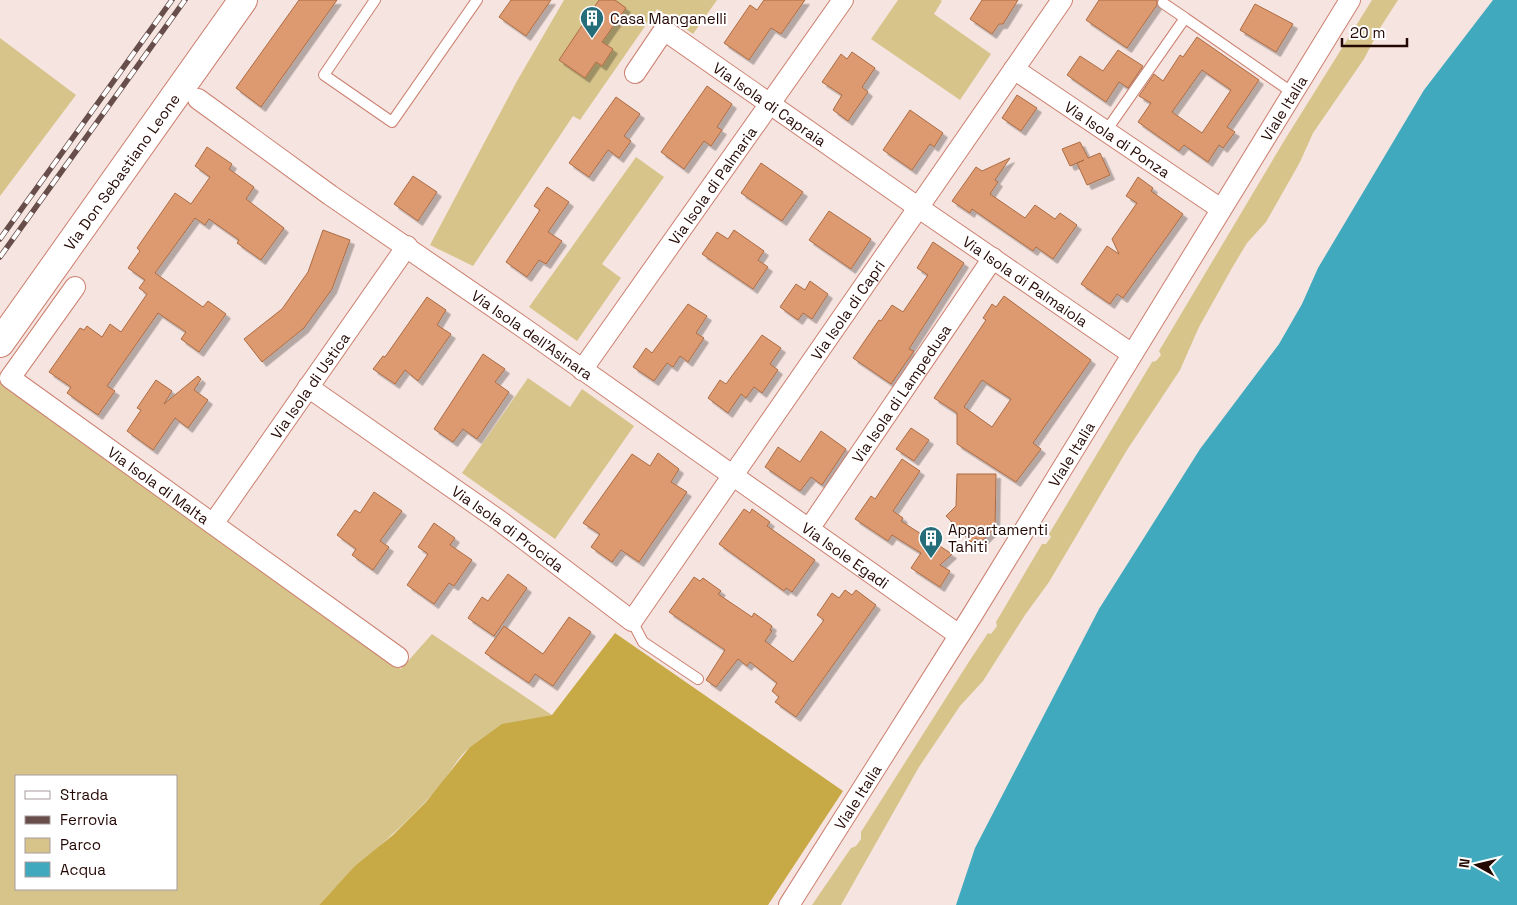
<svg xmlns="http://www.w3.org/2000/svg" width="1517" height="905" font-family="'Space Grotesk',sans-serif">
	<defs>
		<filter id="shadow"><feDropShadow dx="4.5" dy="4.5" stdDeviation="0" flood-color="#0004"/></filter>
	</defs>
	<rect width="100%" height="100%" fill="#f6e4e0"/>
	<!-- green -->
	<path fill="#d7c48a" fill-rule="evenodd" d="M564 0H717L693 34 657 9 580 120 573 116 473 266 430 245 517 81Z
		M898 0H940L942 1 934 14 991 54 960 100 871 39Z
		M1372 0H1398L1380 28 1364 59 1313 133 1300 162 1266 222 1247 243 1232 268 1199 327 1180 370 1127 450 1049 582 1025 615 983 681 960 706 919 767 841 905H812L851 848 856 846 861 839V832L970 660 988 633 991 634 997 626 996 622 1042 544H1046L1051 537 1049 534 1152 362 1156 361 1161 355 1159 351 1284 141Z
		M0 38 76 95 0 196Z
		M636 157 664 177 602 264 621 278 577 341 529 307Z
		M528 378 570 407 582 389 634 426 555 539 462 473Z
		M0 382 401 669 432 634 552 715C525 722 495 733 471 747 461 752 448 776 440 785 404 829 357 862 319 905H0ZM16 776H176V889H16Z"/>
	<!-- forest -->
	<path fill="#c7a945" d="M615 633 843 791 768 905H319L355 866 393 835 426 802 469 748 502 724 552 715Z"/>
	<!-- water -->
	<path fill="#41a9bd" d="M1493 0H1517V905H956L975 848 1099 609 1200 449 1279 344 1302 304 1318 268 1424 90Z"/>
	<!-- building -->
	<path fill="#dd9970" stroke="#ac6c43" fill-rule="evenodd" filter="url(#shadow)" d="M299 0H337L261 107 236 88Z
		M511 0H551L526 36 499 17Z
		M599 0H615L626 8 602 42 613 49 602 66 596 62 585 78 559 60Z
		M764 0H805L781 34 771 28 749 60 724 43 750 5 757 10Z
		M982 0H1018L1003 24H999L992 34 970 19Z
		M1099 0H1157V5L1127 48 1086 20Z
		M1255 4 1293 24 1276 52 1240 30Z
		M1197 37 1259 80 1227 127 1235 132 1223 148 1219 145 1208 162 1184 145 1179 151 1138 122 1151 103 1139 96 1154 74 1163 81 1180 55 1183 57ZM1202 70 1231 90 1202 133 1172 112Z
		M1118 50 1143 66 1128 88 1119 82 1106 102 1067 75 1080 56 1103 71Z
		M852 52 875 68 862 87 868 92 848 121 833 110 842 95 822 82 841 54 847 59Z
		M707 86 732 104 717 127 722 130 711 146 704 141 684 169 661 152Z
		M1017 95 1037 108 1021 131 1002 118Z
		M616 97 640 114 624 136 631 141 619 158 608 150 589 177 569 163Z
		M910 110 943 133 934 147 930 144 912 170 883 150Z
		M1080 142 1088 158 1100 153 1110 175 1087 185 1077 163 1084 160 1070 166 1062 149Z
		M207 147 232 164 229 169 254 187 246 199 284 228 261 260 237 243 239 240 209 219 205 225 195 218 155 273 203 307 208 301 226 314 199 352 181 339 186 332 158 313 107 386 115 391 98 415 67 393 71 387 49 372 80 328 84 330 87 326 102 337 110 324 121 332 147 294 139 288 145 280 128 268 140 251 137 248 175 193 191 204 210 177 195 166Z
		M1010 158 995 180 998 182 990 194 1025 218 1035 205 1055 219 1060 213 1077 225 1053 259 1036 247 1033 251 972 209 970 213 952 201 976 167 982 171Z
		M761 163 803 192 782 221 741 193Z
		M413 176 437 192 418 221 394 204Z
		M1138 177 1153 188 1151 191 1183 214 1123 298 1117 294 1110 304 1081 284 1107 246 1119 254 1112 239 1137 203 1126 196Z
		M547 187 569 202 548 232 562 241 546 264 539 260 527 277 506 262 540 210 534 206Z
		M829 211 871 239 851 269 809 240Z
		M323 230 350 240 332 289 304 328 262 362 244 339 282 309 308 272Z
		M734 230 764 251 758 260 768 267 753 289 702 254 717 232 728 239Z
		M933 242 964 263 909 349 914 351 891 384 853 358 879 320 881 321 892 305 903 312 928 275 917 268Z
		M810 281 828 294 812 319 803 313 798 320 780 307 796 284 805 290Z
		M1004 296 1091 360 1033 443 1041 449 1016 482 957 444V413L934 398 986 320 983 318 992 304 996 307ZM982 380 1011 399 992 427 964 407Z
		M427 297 446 310 437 325 451 334 418 381 405 370 395 384 373 369 383 356 385 357Z
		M688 304 707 316 696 333 704 338 688 362 680 356 673 367 667 363 654 381 633 367 646 348 652 353Z
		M762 335 781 348 770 364 778 370 762 393 754 387 746 398 741 394 728 413 708 398 720 380 726 384Z
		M483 354 505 369 495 382 509 392 477 439 463 429 453 442 434 429Z
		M198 376 201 379 194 390 208 400 188 428 175 418 153 450 127 431 141 410 137 408 156 380 172 391 164 404Z
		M911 428 929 440 914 461 896 449Z
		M821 431 846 449 822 485 811 477 800 491 765 467 778 447 800 462Z
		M658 453 679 469 671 482 687 492 639 562 621 550 612 562 591 547 600 534 583 523 632 454 650 466Z
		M902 459 920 471 893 511 903 518 901 521 952 554 940 565 950 571 940 587 911 568 921 553 892 535 888 541 855 519 871 496 875 499Z
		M957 474H996L995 528 981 542 976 538 971 542 946 516 956 506Z
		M374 492 402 511 380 541 389 547 373 570 352 555 356 549 337 535 355 510 360 513Z
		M744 509 750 513 752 509 770 522 767 526 770 528 815 560 792 592 786 588 784 591 719 544Z
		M434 523 455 538 450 545 472 560 454 586 449 583 434 604 407 585 428 554 418 547Z
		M508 574 527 588 494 636 468 618 482 597 488 601Z
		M694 577 700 581 703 578 721 591 718 594 752 617 754 613 772 626 770 630 772 631 765 641 793 662 824 620 817 615 832 593 839 598 845 590 852 595 856 590 876 605 796 717 775 702 779 697 772 691 777 683 750 662 747 666 738 659 716 687 706 680 725 650 669 612Z
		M569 617 591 632 553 686 535 674 529 683 485 653 504 626 543 654Z"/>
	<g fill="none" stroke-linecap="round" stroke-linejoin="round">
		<!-- lane casing -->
		<g stroke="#cc8070" stroke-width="12">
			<path id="lane" d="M375 0 324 75 392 122 477 0
				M1163 3 1185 18
				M1106 131 1185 18 1293 93
				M632 621 643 642 698 679"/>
		</g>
		<!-- street casing -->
		<g stroke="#cc8070" stroke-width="22">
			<g id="street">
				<path id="s1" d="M1014 69 1221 209"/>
				<path id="s2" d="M635 73 664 30 919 208 1132 354"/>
				<path id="s3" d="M198 99 330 195 521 326 959 635"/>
				<path id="s4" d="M75 287 10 378 398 657"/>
				<path id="s5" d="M582 370 843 0"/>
				<path id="s6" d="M308 387 500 521 632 621 1062 0"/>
				<path id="s7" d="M213 524 407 246"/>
				<path id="s8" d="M809 529 993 258"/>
				<path id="s9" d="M789 905 971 617 1350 0"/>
			</g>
		</g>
		<!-- secondary casing -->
		<g stroke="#cc8070" stroke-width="30">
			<g id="secondary">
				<path id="s10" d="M0 343 243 0"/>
			</g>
		</g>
		<!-- lane -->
		<use href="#lane" stroke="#fff" stroke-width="10"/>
		<!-- street -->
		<use href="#street" stroke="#fff" stroke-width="20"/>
		<!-- secondary -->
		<use href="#secondary" stroke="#fff" stroke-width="28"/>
		<!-- rail casing -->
		<g stroke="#674e4a" stroke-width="5.5">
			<path id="rail" d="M0 239 172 0
				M0 257 185 0"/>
		</g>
		<!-- rail -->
		<use href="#rail" stroke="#fff" stroke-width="4" stroke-dasharray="11" stroke-linecap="butt"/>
	</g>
	<!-- icons -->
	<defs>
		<g id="building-pin" transform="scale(1.25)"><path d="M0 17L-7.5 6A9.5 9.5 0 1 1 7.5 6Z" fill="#266d7a" stroke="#fff"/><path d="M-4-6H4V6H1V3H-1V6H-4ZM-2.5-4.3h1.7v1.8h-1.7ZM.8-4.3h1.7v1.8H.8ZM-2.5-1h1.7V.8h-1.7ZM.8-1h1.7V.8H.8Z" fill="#fff"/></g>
	</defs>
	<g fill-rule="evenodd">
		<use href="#building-pin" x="592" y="18"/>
		<use href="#building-pin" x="931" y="538"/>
	</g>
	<g text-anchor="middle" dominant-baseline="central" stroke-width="4" stroke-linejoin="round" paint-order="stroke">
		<!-- poi labels -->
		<g font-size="15" fill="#240804" stroke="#fff" text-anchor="start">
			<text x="610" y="18">Casa Manganelli</text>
			<text x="948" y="529">Appartamenti<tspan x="948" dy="17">Tahiti</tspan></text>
		</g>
		<!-- street labels -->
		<g font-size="15" fill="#240804" stroke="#fff">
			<text stroke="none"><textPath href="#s2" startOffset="181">Via Isola di Capraia</textPath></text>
			<text stroke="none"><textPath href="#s9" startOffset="938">Viale Italia</textPath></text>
			<text stroke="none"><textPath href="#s1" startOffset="125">Via Isola di Ponza</textPath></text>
			<text stroke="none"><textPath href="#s10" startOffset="210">Via Don Sebastiano Leone</textPath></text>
			<text stroke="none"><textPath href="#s5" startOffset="226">Via Isola di Palmaria</textPath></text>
			<text stroke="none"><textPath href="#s2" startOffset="492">Via Isola di Palmaiola</textPath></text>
			<text stroke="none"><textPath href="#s6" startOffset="778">Via Isola di Capri</textPath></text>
			<text stroke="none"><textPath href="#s3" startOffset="409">Via Isola dell'Asinara</textPath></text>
			<text stroke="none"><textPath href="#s7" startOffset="169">Via Isola di Ustica</textPath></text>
			<text stroke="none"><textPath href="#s8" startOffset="164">Via Isola di Lampedusa</textPath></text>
			<text stroke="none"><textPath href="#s9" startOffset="532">Viale Italia</textPath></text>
			<text stroke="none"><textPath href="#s4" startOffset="295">Via Isola di Malta</textPath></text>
			<text stroke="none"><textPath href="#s6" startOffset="245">Via Isola di Procida</textPath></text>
			<text stroke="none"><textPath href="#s3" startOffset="792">Via Isole Egadi</textPath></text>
			<text stroke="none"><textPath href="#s9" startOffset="128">Viale Italia</textPath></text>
		</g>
	</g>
	<!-- legend -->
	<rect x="15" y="775" width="162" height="115" fill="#ffffff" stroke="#a79c9b"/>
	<rect x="25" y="791" width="25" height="8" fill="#ffffff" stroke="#a79c9b"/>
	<text x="60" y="800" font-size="15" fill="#240804">Strada</text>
	<rect x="25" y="816" width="25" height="8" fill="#674e4a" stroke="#a79c9b"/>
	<text x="60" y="825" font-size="15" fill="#240804">Ferrovia</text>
	<rect x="25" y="838" width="25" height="15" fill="#d7c48a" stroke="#a79c9b"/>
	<text x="60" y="850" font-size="15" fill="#240804">Parco</text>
	<rect x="25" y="862" width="25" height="15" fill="#41a9bd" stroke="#a79c9b"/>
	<text x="60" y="875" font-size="15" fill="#240804">Acqua</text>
	<!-- north arrow -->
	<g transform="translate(1477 865) rotate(278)" stroke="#ffffff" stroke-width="4" paint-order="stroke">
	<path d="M0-4L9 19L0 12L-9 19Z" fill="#240804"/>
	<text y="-8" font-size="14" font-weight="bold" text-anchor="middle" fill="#240804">N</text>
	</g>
	<!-- scale -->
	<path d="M1342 38v8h65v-8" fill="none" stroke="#240804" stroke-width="2.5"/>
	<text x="1350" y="38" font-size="15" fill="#240804" stroke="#ffffff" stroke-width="4" paint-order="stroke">20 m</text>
</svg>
